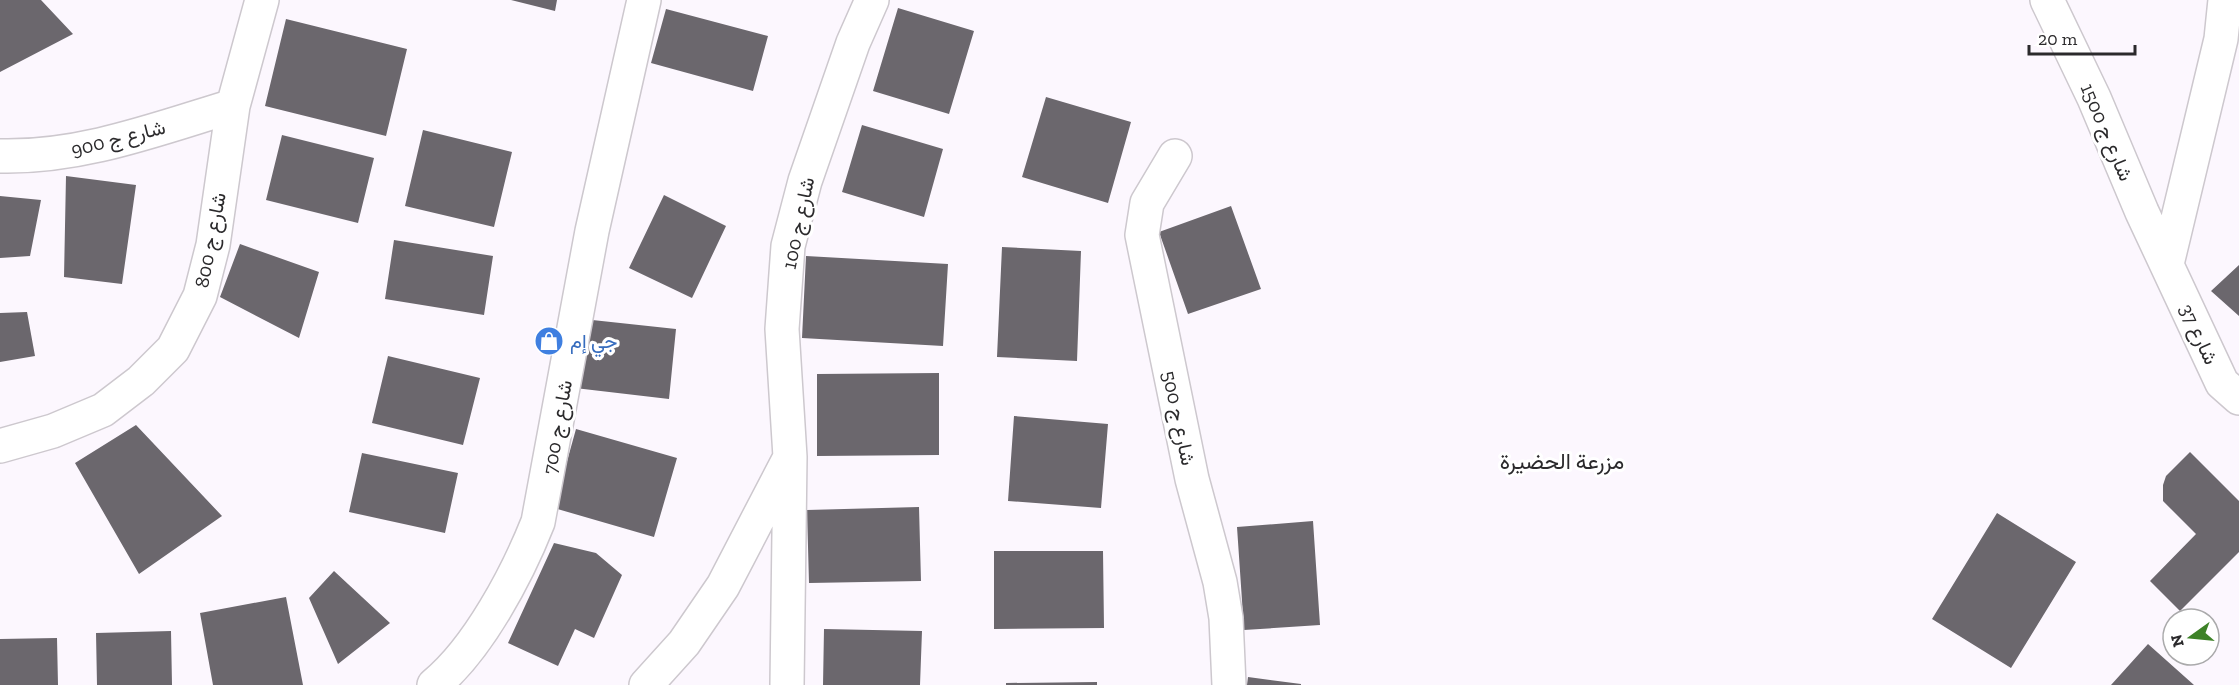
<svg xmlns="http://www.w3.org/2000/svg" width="2239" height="685" font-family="'Zilla Slab',Vazirmatn,serif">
	<rect width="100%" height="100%" fill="#fcf7fe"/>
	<!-- building -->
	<path fill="#6b676d" d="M0 0H41L73 34 0 72Z
		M511 0H557L555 11Z
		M898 8 974 31 949 114 873 91Z
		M666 9 768 36 753 91 651 63Z
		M286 19 407 49 386 136 265 106Z
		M1046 97 1131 122 1108 203 1022 177Z
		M862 125 943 149 924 217 842 192Z
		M423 130 512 152 494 227 405 206Z
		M282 135 374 158 358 223 266 200Z
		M66 176 136 185 122 284 64 277Z
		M664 195 726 226 692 298 629 268Z
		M0 196 41 200 30 256 0 258Z
		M1231 206 1261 289 1188 314 1159 232Z
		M394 240 493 256 484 315 385 299Z
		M240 244 319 272 299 338 220 297Z
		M1002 247 1081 251 1077 361 997 357Z
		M806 256 948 264 943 346 802 338Z
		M2239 265V316L2211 291Z
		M27 312 35 356 0 362V313Z
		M583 319 676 329 669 399 575 388Z
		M388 356 480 378 463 445 372 423Z
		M939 373V455L817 456V374Z
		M1014 416 1108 424 1101 508 1008 501Z
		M136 425 222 516 139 574 75 463Z
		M576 429 677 458 654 537 554 508Z
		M2190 452 2239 501V552L2180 611 2150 581 2196 534 2163 501V485L2166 476Z
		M362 453 458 473 445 533 349 512Z
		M919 507 921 581 809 583 807 510Z
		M1997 513 2076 562 2011 668 1932 619Z
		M1313 521 1320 625 1244 630 1237 527Z
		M554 543 596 553 622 575 594 638 575 629 558 666 508 643Z
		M994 551H1103L1104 628 994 629Z
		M334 571 390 623 338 664 309 598Z
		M286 597 303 685H213L200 613Z
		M824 629 922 631 920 685H823Z
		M171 631 172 685H97L96 633Z
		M57 638 58 685H0V639Z
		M2148 644 2194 685H2111Z
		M1248 677 1301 684V685H1247Z
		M1097 682V685H1006V683Z"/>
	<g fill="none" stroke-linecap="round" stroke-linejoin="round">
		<!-- minor casing -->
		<g stroke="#cdc8ce" stroke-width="36">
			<path id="minor" d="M2047 0 2094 98 2142 212 2222 383 2239 398
				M0 156C81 158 157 129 233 106
				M1175 156 1147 203 1142 235 1192 479 1220 582 1226 618 1229 685
				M2167 264 2221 39 2225 0
				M0 446 53 431 103 410 141 381 173 349 200 296 213 245 233 106 262 0
				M434 685C478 649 517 575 538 522L592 231 644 0
				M646 685 684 643 723 586 788 461
				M787 685 790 457 782 329 788 246 805 181 853 43 872 0"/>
		</g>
		<!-- minor -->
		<use href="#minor" stroke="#fff" stroke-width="33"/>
	</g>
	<!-- icons -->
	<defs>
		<g id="shop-disc" transform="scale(1.5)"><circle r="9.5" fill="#3f7fe0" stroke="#fff"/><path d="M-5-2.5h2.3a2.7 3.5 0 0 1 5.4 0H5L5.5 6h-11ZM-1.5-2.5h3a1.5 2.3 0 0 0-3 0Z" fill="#fff"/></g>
	</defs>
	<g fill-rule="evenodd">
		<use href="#shop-disc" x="549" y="341"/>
	</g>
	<g text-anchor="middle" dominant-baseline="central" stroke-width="6" stroke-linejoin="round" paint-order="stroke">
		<!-- street labels -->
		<g font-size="20" fill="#2b2a2c" stroke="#fff">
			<text transform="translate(2107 132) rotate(67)">شارع ج 1500</text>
			<text transform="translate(118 138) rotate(-14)">شارع ج 900</text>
			<text transform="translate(798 223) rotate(-78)">شارع ج 100</text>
			<text transform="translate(210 240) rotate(-79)">شارع ج 800</text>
			<text transform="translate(2199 334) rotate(65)">شارع 37</text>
			<text transform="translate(1179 418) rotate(78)">شارع ج 500</text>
			<text transform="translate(557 427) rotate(-80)">شارع ج 700</text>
		</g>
		<!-- shop labels -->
		<g font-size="20" fill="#366cbe" stroke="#fff" text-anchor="start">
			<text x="570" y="341">جي إم</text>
		</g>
		<!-- quarter labels -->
		<g font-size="22" fill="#2b2a2c" stroke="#fff">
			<text x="1562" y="461">مزرعة الحضيرة</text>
		</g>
	</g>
	<!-- north arrow -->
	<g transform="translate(2191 637) rotate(255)"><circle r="28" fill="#ffffff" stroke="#aaaaab" stroke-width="1.5"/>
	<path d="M0-4.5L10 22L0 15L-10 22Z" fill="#3d8227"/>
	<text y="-9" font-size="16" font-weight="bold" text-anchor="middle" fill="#2b2a2c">N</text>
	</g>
	<!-- scale -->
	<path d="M2029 45v9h106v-9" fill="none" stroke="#2b2a2c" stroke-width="3"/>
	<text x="2038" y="45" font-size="18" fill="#2b2a2c" stroke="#ffffff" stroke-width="4.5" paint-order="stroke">20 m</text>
</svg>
